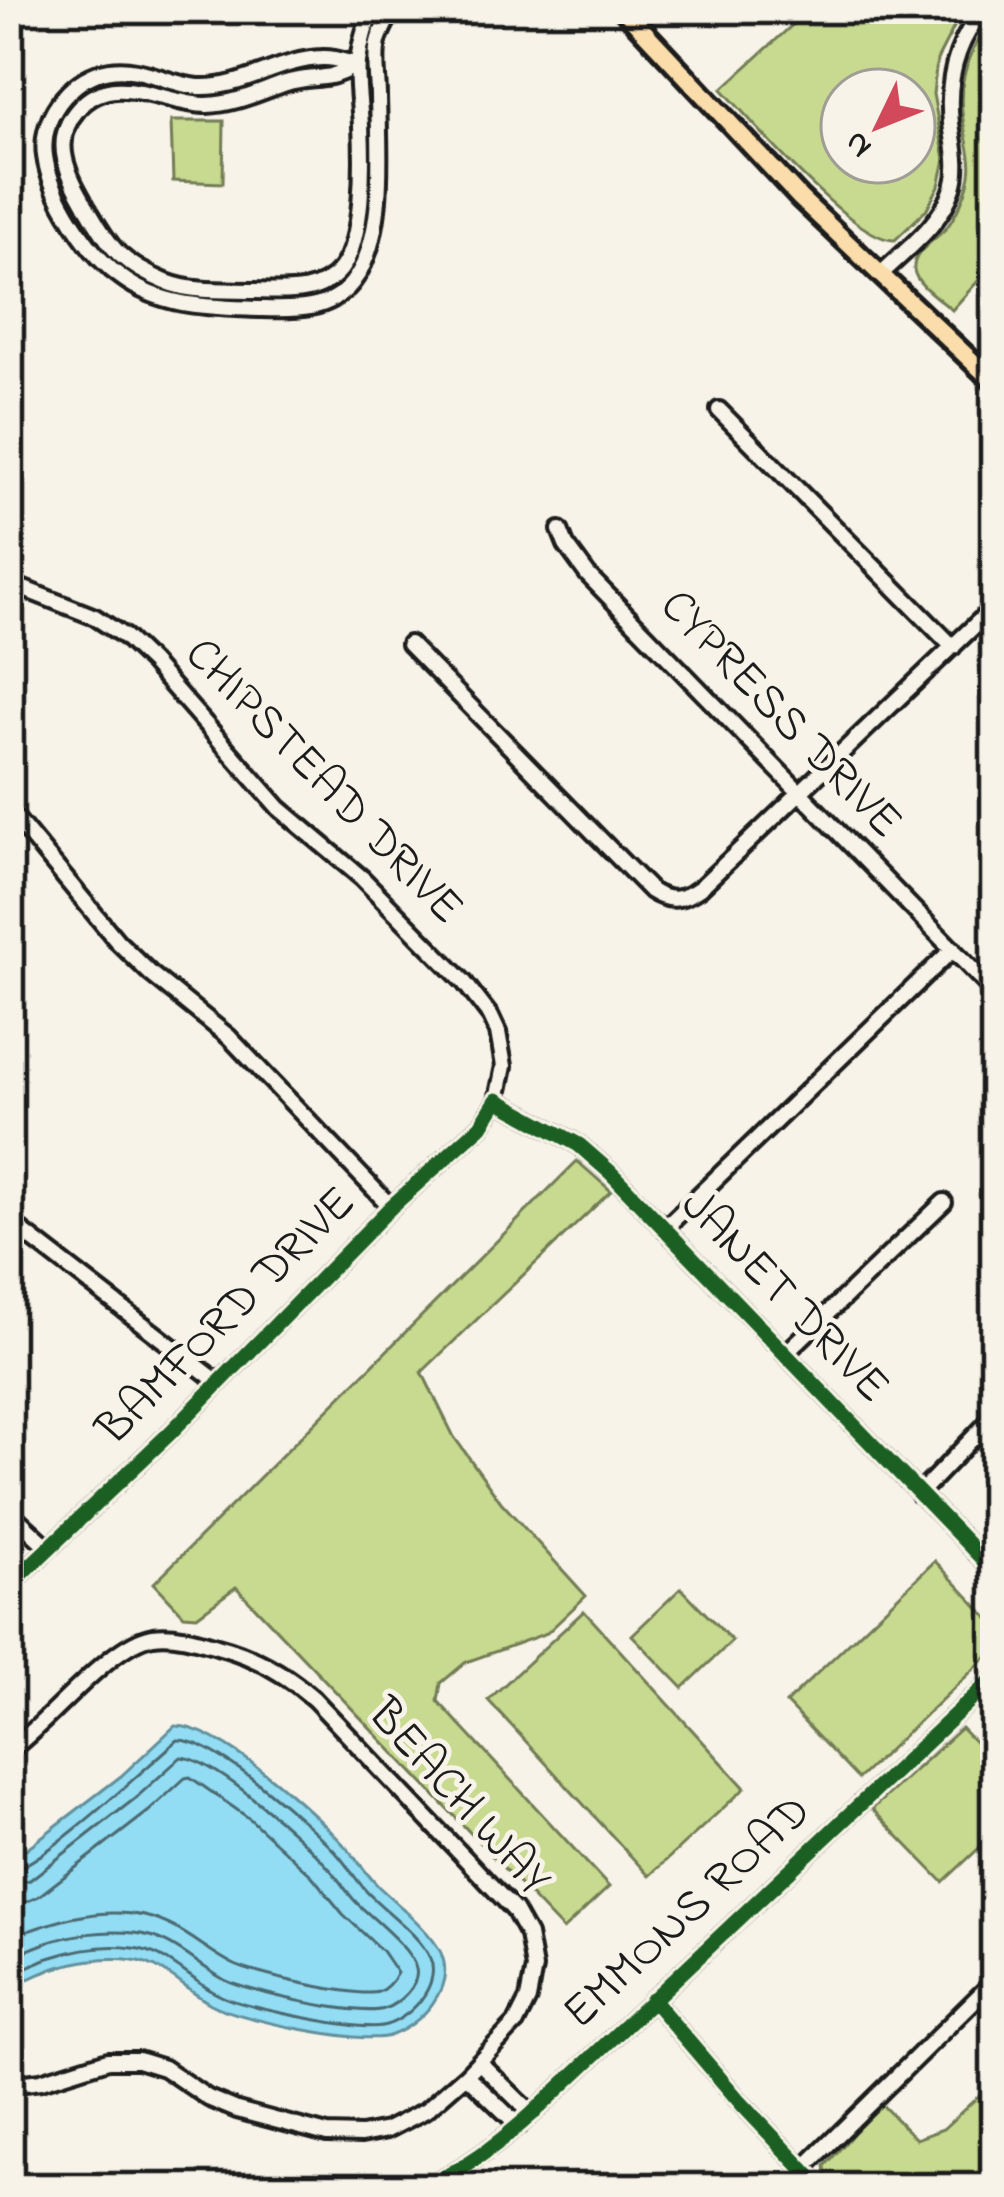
<svg xmlns="http://www.w3.org/2000/svg" width="1004" height="2197" font-family="'Indie Flower',sans-serif">
	<rect width="100%" height="100%" fill="#f7f3e8"/>
	<filter id="ink" filterUnits="userSpaceOnUse"><feTurbulence type="fractalNoise" baseFrequency=".00833" numOctaves="2"/><feDisplacementMap in="SourceGraphic" scale="24" xChannelSelector="R" yChannelSelector="G"/><feConvolveMatrix kernelMatrix="1 2 1 2 8 2 1 2 1" color-interpolation-filters="sRGB"/></filter>
	<g filter="url(#ink)">
		<!-- green -->
		<path fill="#c7da8f" stroke="#727b56" stroke-width="3" fill-rule="evenodd" d="M810 9H935L955 25 937 60 933 94 945 159 939 186 926 210 895 240C855 242 751 121 722 89ZM842 90H914V162H842Z
			M995 18V262L952 310C941 300 916 285 914 270 912 251 936 240 947 227 952 221 957 211 961 203 980 161 966 152 962 112 958 77 972 43 995 18Z
			M171 121H224L223 183 173 181Z
			M577 1161 611 1191 422 1372 454 1437 501 1502 586 1596 547 1633 466 1662 441 1683 438 1701 609 1887 563 1930 236 1587 197 1616 184 1615 154 1583Z
			M935 1561 995 1625V1649L858 1779 786 1703Z
			M681 1588 732 1641 683 1688 632 1635Z
			M584 1611 745 1788 649 1876 488 1700Z
			M961 1728 995 1763V1833L943 1882 872 1809Z
			M984 2091 995 2102V2188H836L827 2178 825 2166 880 2103 916 2139 943 2129Z"/>
		<!-- water -->
		<path fill="#92ddf3" stroke="#63909d" stroke-width="3" d="M175 1726C219 1725 314 1812 344 1845 357 1858 366 1874 379 1887 397 1904 431 1931 441 1953 456 1988 420 2026 389 2036 363 2045 237 2019 211 2004 185 1990 164 1964 133 1960 107 1956 76 1961 52 1969 37 1975 25 1982 9 1984V1862L121 1776Z"/>
		<g fill="none" stroke-linecap="round" stroke-linejoin="round">
			<!-- shore -->
			<path stroke="#4b6972" stroke-width="3" d="M9 1871C41 1867 148 1765 178 1740 215 1739 313 1827 339 1856 349 1868 357 1881 367 1892 386 1912 419 1934 430 1958 442 1986 408 2021 382 2026 359 2031 244 2007 221 1996 190 1981 169 1952 133 1948 107 1944 77 1949 52 1957 37 1961 25 1970 9 1972
				M9 1886 30 1880 137 1797 181 1757C214 1758 302 1838 326 1865 337 1876 345 1890 355 1901 370 1917 412 1948 416 1969 420 1985 398 2004 384 2009 361 2017 245 1992 223 1979 193 1962 170 1936 134 1933 105 1930 71 1934 43 1944 32 1948 21 1954 9 1956
				M9 1904 26 1902 39 1896 149 1811 185 1778 190 1777 250 1819 312 1876 343 1914 382 1951 397 1973C393 1980 386 1989 378 1992 360 1998 251 1974 233 1964 202 1948 180 1924 144 1916 98 1906 51 1922 9 1938"/>
			<!-- minor casing -->
			<g stroke="#1c1c1c" stroke-width="22">
				<path id="minor" d="M357 65C346 62 334 57 322 58 279 59 243 89 199 87 169 85 141 65 110 70 92 73 76 83 64 97 50 113 42 134 45 156 50 195 89 255 121 277 162 308 211 307 260 309 293 310 329 312 352 283 387 239 379 150 378 97 378 79 374 59 378 42 381 30 388 20 393 9
					M356 66C348 69 339 74 331 76 316 79 301 78 286 83 259 92 236 104 207 105 163 105 114 68 78 109 49 142 69 176 88 209 97 224 106 241 119 254 132 266 149 275 166 282 194 293 227 290 256 291 287 292 320 295 341 269 364 239 363 163 361 126 360 105 356 82 358 62 360 43 366 26 372 9
					M881 274C908 248 941 224 953 188 960 165 954 146 951 123 946 79 956 42 984 9
					M719 410 953 647
					M560 530 566 545 588 575 995 993
					M9 583 95 617 125 637 152 663 279 808 362 878 464 982 491 1017 498 1032 504 1066 497 1100 481 1126 391 1207 170 1433 9 1586
					M409 644 651 891C669 903 683 900 700 888L995 606
					M9 810 117 941 151 974 229 1037 391 1207
					M497 1100 579 1145 610 1172 995 1572
					M9 1221 219 1383
					M665 1228 953 949
					M785 1354 944 1202
					M919 1494 995 1415
					M9 1511 49 1548
					M9 1751C49 1723 110 1643 153 1636 175 1633 197 1640 217 1646 255 1656 285 1673 314 1699L514 1910 528 1935 534 1968 528 1999 516 2023 466 2075 426 2110 387 2130 361 2135 327 2134 237 2110 208 2098 164 2068 138 2060H108L41 2081 9 2085
					M652 1999 740 2102 821 2188
					M479 2062 532 2114
					M466 2075 519 2126
					M803 2169 995 1980
					M422 2188C464 2170 498 2144 532 2114L995 1677"/>
			</g>
			<!-- major casing -->
			<g stroke="#1c1c1c" stroke-width="26">
				<path id="major" d="M623 9 800 198 995 383"/>
			</g>
			<!-- minor -->
			<use href="#minor" stroke="#f7f3e8" stroke-width="14"/>
			<!-- major -->
			<use href="#major" stroke="#faddab" stroke-width="16"/>
			<!-- cycleway casing -->
			<g stroke="#f7f3e8" stroke-width="22">
				<path id="cycleway" d="M9 1586 170 1433 391 1207 481 1126 497 1100 579 1145 610 1172 995 1572
					M652 1999 740 2102 821 2188
					M422 2188C464 2170 498 2144 532 2114L995 1677"/>
			</g>
			<!-- cycleway -->
			<use href="#cycleway" stroke="#1b5e20" stroke-width="15"/>
		</g>
	</g>
	<g text-anchor="middle" dominant-baseline="central" stroke-width="10" stroke-linejoin="round" paint-order="stroke">
		<!-- street labels -->
		<g font-size="48" fill="#1c1c1c" stroke="#f7f3e8">
			<text transform="translate(780 715) rotate(46)">CYPRESS DRIVE</text>
			<text transform="translate(323 782) rotate(46)">CHIPSTEAD DRIVE</text>
			<text transform="translate(784 1297) rotate(46)">JANET DRIVE</text>
			<text transform="translate(227 1317) rotate(-45)">BAMFORD DRIVE</text>
			<text transform="translate(458 1798) rotate(48)">BEACH WAY</text>
			<text transform="translate(688 1913) rotate(-43)">EMMONS ROAD</text>
		</g>
	</g>
	<!-- margin -->
	<rect width="1004" height="2197" fill="none" stroke="#f7f3e8" stroke-width="48"/>
	<rect x="24" y="24" width="956" height="2149" fill="none" stroke="#1c1c1c" stroke-width="4.5" filter="url(#ink)"/>
	<!-- north arrow -->
	<g transform="translate(878 126) rotate(227)"><circle r="57" fill="#f7f3e8" stroke="#9f9d96" stroke-width="3"/>
	<path d="M0-9L21 45L0 30L-21 45Z" fill="#d1495b"/>
	<text y="-18" font-size="33" font-weight="bold" text-anchor="middle" fill="#1c1c1c">N</text>
	</g>
</svg>
